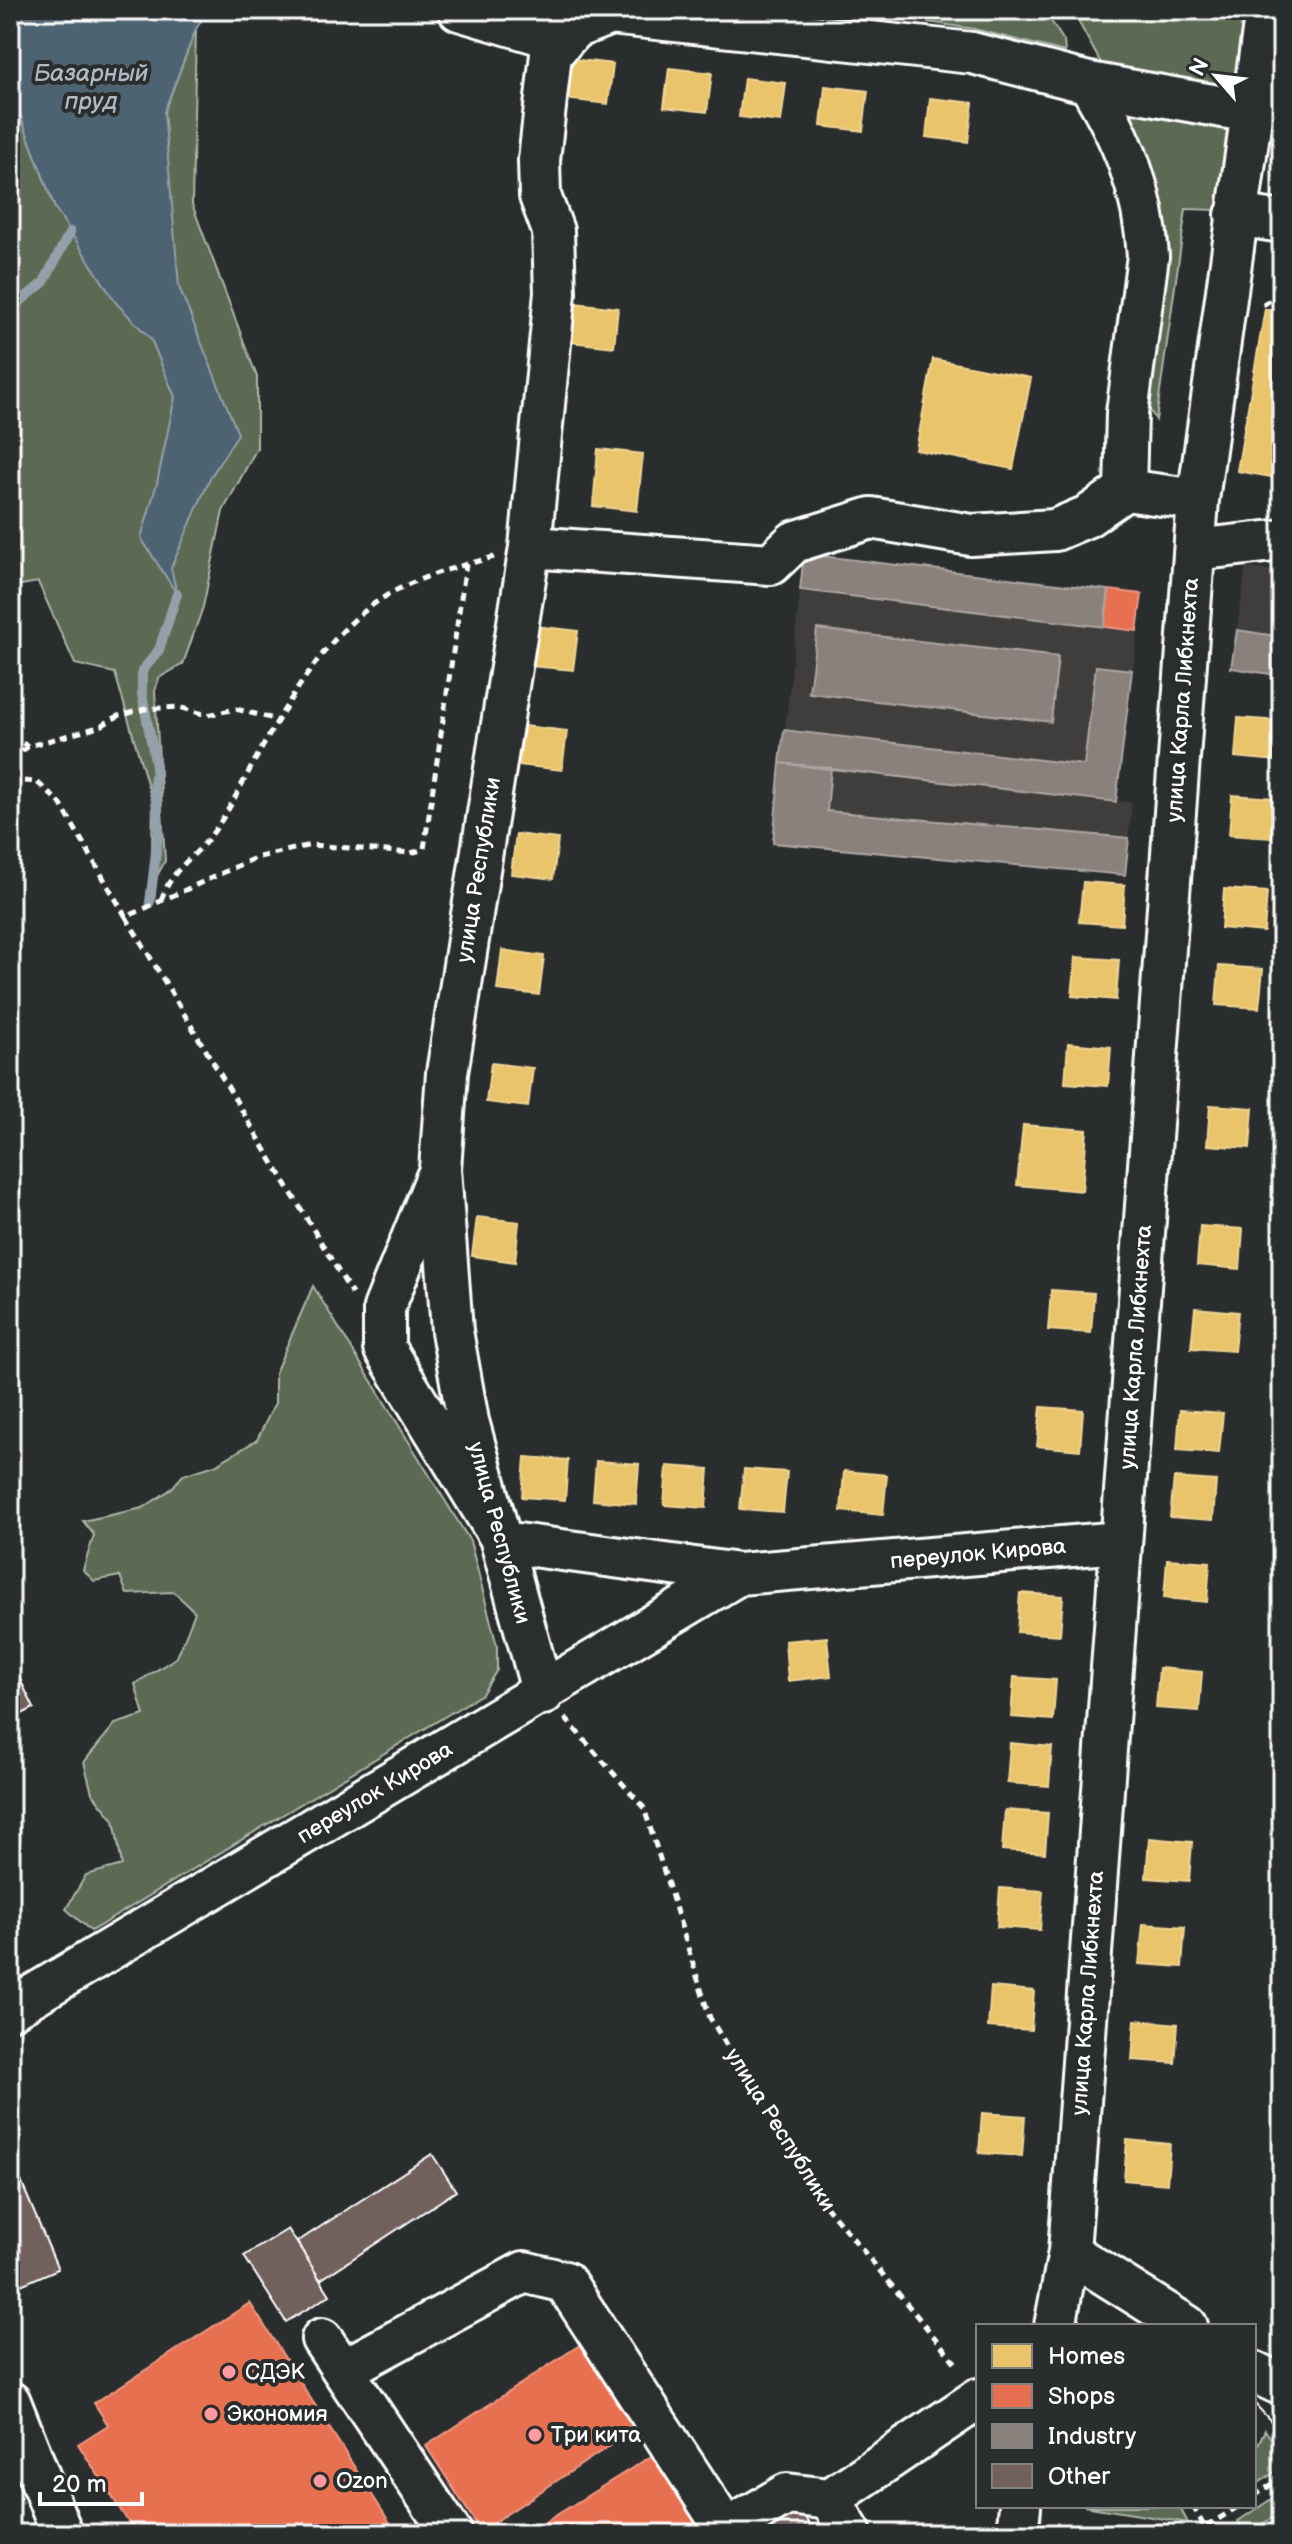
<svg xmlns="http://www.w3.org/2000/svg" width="1292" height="2544" font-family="'Balsamiq Sans',sans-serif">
	<rect width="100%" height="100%" fill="#2a2d2e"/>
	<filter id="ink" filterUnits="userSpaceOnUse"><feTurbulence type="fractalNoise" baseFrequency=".0125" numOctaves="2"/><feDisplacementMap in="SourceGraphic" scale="16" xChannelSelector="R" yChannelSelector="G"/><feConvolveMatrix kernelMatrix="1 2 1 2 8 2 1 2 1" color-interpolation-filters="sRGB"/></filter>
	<g filter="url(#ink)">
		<!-- built -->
		<path fill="#403c3c" d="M804 554 1142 594 1117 801 1132 803 1125 875 773 843Z
			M1246 568 1282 571V676L1231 668Z"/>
		<!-- green -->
		<path fill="#5b6b53" stroke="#adb5a9" stroke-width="2" d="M904 10H1044L1064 41 1065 52 974 29 902 18Z
			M1072 10H1245L1233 96 1108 76Z
			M196 29 192 204 257 377V448L223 511 203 607 183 664 159 678 155 691 165 861 151 887 153 804 115 673 75 664 38 582 10 587V88L55 208 178 287 164 112Z
			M1118 98 1230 117 1217 210 1186 209 1156 420 1140 395Z
			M313 1286 470 1541 497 1646V1670L482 1694 91 1931 66 1909 86 1875 122 1865 114 1820 92 1793 84 1762 115 1724 144 1715 135 1684 177 1657 195 1612 174 1592 127 1594 120 1576 94 1581 83 1570 94 1535 83 1521 143 1508 171 1489 183 1475 215 1465 257 1440 275 1403V1373Z
			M1265 2430 1279 2450 1282 2467 1254 2486V2452Z
			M1282 2492V2512L1246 2534 1238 2521Z
			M1084 2506H1179L1188 2523Z"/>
		<!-- water -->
		<path fill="#4d6371" stroke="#94a1aa" stroke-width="2" d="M10 10H208L196 29 164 112 179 287 238 434 210 478 171 568 177 594 141 538 157 483 175 397 151 339 116 303 55 208 10 88Z"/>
		<!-- homes -->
		<path fill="#e9c46a" stroke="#f0d697" stroke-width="2" d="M570 59 613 64 608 104 565 99Z
			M669 68 712 73 707 112 664 107Z
			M744 78 786 83 781 122 739 117Z
			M825 86 868 91 863 131 821 126Z
			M930 98 973 103 968 142 926 137Z
			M575 303 618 308 614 347 571 342Z
			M1265 309 1282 312V479L1237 471Z
			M933 359 1031 378 1013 469 916 450Z
			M598 449 643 454 637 511 593 506Z
			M535 626 578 631 573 670 531 666Z
			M1238 718 1280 721 1277 761 1235 757Z
			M524 726 567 731 562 770 519 765Z
			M1232 795 1274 798 1272 838 1229 835Z
			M516 834 558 839 553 879 511 874Z
			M1083 882 1125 885 1122 925 1079 922Z
			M1224 889 1267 892 1264 932 1221 928Z
			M502 950 544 956 539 995 497 990Z
			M1076 957 1119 960 1116 1000 1072 996Z
			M1219 966 1263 969 1259 1008 1216 1005Z
			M1068 1043 1111 1047 1108 1086 1065 1083Z
			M491 1063 533 1068 528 1107 486 1102Z
			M1210 1105 1253 1108 1250 1148 1207 1145Z
			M1023 1125 1087 1130 1082 1191 1017 1185Z
			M477 1217 519 1222 515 1262 472 1256Z
			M1200 1226 1243 1229 1240 1269 1197 1265Z
			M1051 1290 1094 1293 1091 1333 1048 1330Z
			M1195 1308 1238 1312 1234 1351 1191 1348Z
			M1041 1407 1083 1410 1080 1450 1037 1446Z
			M1180 1410 1223 1413 1219 1453 1177 1450Z
			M525 1457 568 1460 565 1500 522 1497Z
			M596 1461 639 1464 636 1504 593 1500Z
			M667 1466 709 1469 706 1508 664 1505Z
			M744 1469 787 1472 783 1512 740 1509Z
			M844 1471 887 1475 883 1515 841 1511Z
			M1174 1478 1216 1481 1213 1520 1170 1517Z
			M1167 1559 1210 1562 1207 1602 1164 1598Z
			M1020 1593 1063 1596 1060 1635 1017 1632Z
			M827 1637 831 1676 788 1681 785 1641Z
			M1159 1668 1202 1672 1199 1711 1156 1708Z
			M1014 1677 1056 1680 1053 1720 1011 1717Z
			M1010 1743 1052 1747 1049 1786 1007 1783Z
			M1005 1810 1048 1813 1045 1853 1002 1850Z
			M1149 1838 1192 1842 1189 1881 1146 1878Z
			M1000 1888 1043 1891 1040 1930 997 1927Z
			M1143 1924 1185 1927 1182 1967 1139 1964Z
			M991 1987 1034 1991 1031 2030 988 2027Z
			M1135 2020 1178 2024 1175 2063 1132 2060Z
			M982 2113 1025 2116 1022 2156 979 2153Z
			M1127 2140 1170 2144 1167 2184 1124 2180Z"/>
		<!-- shops -->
		<path fill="#e76f51" stroke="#ee9a85" stroke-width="2" d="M1109 590 1142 594 1137 631 1104 627Z
			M250 2303 397 2534H136L78 2444 108 2425 94 2403Z
			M589 2339 644 2423 481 2531 426 2446Z
			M658 2452 702 2523 685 2534H526Z"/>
		<!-- industry -->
		<path fill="#8a817c" stroke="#ada7a3" stroke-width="2" d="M804 554 1109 590 1104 627 800 590Z
			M817 629 1058 657 1051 722 809 693Z
			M1237 630 1282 637V676L1231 668Z
			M1096 666 1132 670 1116 802 780 763 784 730 1084 765Z
			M780 763 831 768 827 811 1129 838 1125 875 773 843Z"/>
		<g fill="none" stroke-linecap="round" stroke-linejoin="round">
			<!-- stream -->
			<path stroke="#94a1aa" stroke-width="10" d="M10 310 44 282 70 232
				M150 902 159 828 154 784 156 766 142 694V671L159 650 177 594"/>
		</g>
		<!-- building -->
		<path fill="#72605d" stroke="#fff" stroke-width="2" d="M10 1659 34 1708 10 1720Z
			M432 2154 456 2191 320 2280 297 2242Z
			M10 2155 58 2269 21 2285 10 2259Z
			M288 2229 330 2295 286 2322 244 2256Z
			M798 2505 816 2534H750Z"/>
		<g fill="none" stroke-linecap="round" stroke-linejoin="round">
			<!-- minor casing -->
			<g stroke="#fff" stroke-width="46">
				<path id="minor" d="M459 10 560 40
					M1089 83C1123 139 1144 190 1148 256L1127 413 1125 490
					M1236 215 1282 222
					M530 547 555 293 553 231 540 196 539 160 551 54 574 28 610 14 972 53 1089 83 1251 112
					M1195 550 1282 540
					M436 1179 384 1308V1348L503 1542 739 1574
					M543 1694 468 1421 452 1331 440 1169 447 1073 530 547 771 564 794 542 871 518 971 535 1055 530 1088 516 1125 490 1198 500
					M10 2009 739 1574 1121 1542
					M1069 2252 1187 2326
					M1055 2326 1069 2252 1198 500 1266 10
					M322 2339 452 2534
					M343 2370 524 2272 565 2282 726 2530 787 2494 830 2499 851 2534
					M1254 2372 1282 2385
					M10 2402 62 2534
					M830 2499 978 2399
					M1017 2534 1020 2506"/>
			</g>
			<!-- path -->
			<path stroke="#fff" stroke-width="5" stroke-dasharray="8 6" stroke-linecap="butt" d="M1263 305 1282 293
				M10 737 28 746
				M10 759 29 746 99 727 118 716 145 709 179 707 207 715 236 709 278 720
				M10 780 37 782 60 803 126 917 255 858 311 845 411 853 424 849 466 564
				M161 900C175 863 192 862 212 834 230 810 243 781 258 755 286 705 320 646 366 610 401 581 451 568 494 557
				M126 917 352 1294
				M565 1718 644 1808 710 2018 818 2196 959 2367
				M1254 2496 1282 2478
				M1193 2506 1205 2528
				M1195 2534 1239 2506"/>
			<!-- minor -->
			<use href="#minor" stroke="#2a2d2e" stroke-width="40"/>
			<!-- tram -->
			<path stroke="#fff" stroke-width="2" d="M1254 2403 1282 2433
				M1040 2534 1042 2506"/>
		</g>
	</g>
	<!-- markers -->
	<g fill="#ff9aa2" stroke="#2a2d2e" stroke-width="3">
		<circle cx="229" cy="2372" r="8"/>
		<circle cx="211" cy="2414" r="8"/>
		<circle cx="535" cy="2435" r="8"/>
		<circle cx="320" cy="2481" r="8"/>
	</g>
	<g text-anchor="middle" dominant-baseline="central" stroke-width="8" stroke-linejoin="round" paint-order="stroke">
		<!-- street labels -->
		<g font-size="22" fill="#fff" stroke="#2a2d2e">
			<text transform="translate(1183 700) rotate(-86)">улица Карла Либкнехта</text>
			<text transform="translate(479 870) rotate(-81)">улица Республики</text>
			<text transform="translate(1136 1347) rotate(-86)">улица Карла Либкнехта</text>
			<text transform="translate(499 1533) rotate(75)">улица Республики</text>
			<text transform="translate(978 1554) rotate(-5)">переулок Кирова</text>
			<text transform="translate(375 1793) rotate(-31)">переулок Кирова</text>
			<text transform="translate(1088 1993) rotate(-86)">улица Карла Либкнехта</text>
			<text transform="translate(780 2130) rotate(58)">улица Республики</text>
		</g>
		<!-- poi labels -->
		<g font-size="22" fill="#fff" stroke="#2a2d2e" text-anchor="start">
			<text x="245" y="2372">СДЭК</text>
			<text x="227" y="2414">Экономия</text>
			<text x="551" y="2435">Три кита</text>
			<text x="336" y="2481">Ozon</text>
		</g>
		<!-- water labels -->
		<g font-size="24" font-style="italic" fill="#afb9bf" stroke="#2a2d2e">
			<text x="91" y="73">Базарный<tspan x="91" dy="28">пруд</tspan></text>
		</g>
	</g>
	<!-- margin -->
	<rect width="1292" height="2544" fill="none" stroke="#2a2d2e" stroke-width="40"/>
	<rect x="20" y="20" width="1252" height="2504" fill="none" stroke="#fff" stroke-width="3" filter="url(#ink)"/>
	<!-- legend -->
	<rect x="976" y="2324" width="280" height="184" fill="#2a2d2e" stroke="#7f8182" stroke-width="2"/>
	<rect x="992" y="2344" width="40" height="24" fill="#e9c46a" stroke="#7f8182" stroke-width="2"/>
	<text x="1048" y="2364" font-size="24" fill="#ffffff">Homes</text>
	<rect x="992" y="2384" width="40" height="24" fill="#e76f51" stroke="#7f8182" stroke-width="2"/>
	<text x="1048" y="2404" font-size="24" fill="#ffffff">Shops</text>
	<rect x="992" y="2424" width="40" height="24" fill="#8a817c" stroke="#7f8182" stroke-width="2"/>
	<text x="1048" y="2444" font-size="24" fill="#ffffff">Industry</text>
	<rect x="992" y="2464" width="40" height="24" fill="#72605d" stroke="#7f8182" stroke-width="2"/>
	<text x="1048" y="2484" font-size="24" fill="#ffffff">Other</text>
	<!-- north arrow -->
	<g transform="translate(1216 76) rotate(298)" stroke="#2a2d2e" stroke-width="6" paint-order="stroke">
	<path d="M0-6L14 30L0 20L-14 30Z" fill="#ffffff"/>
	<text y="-12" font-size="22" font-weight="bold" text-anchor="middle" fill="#ffffff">N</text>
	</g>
	<!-- scale -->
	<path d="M40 2492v12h102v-12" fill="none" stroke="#ffffff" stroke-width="4"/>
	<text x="52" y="2492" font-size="24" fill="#ffffff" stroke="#2a2d2e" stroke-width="6" paint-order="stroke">20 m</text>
</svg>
